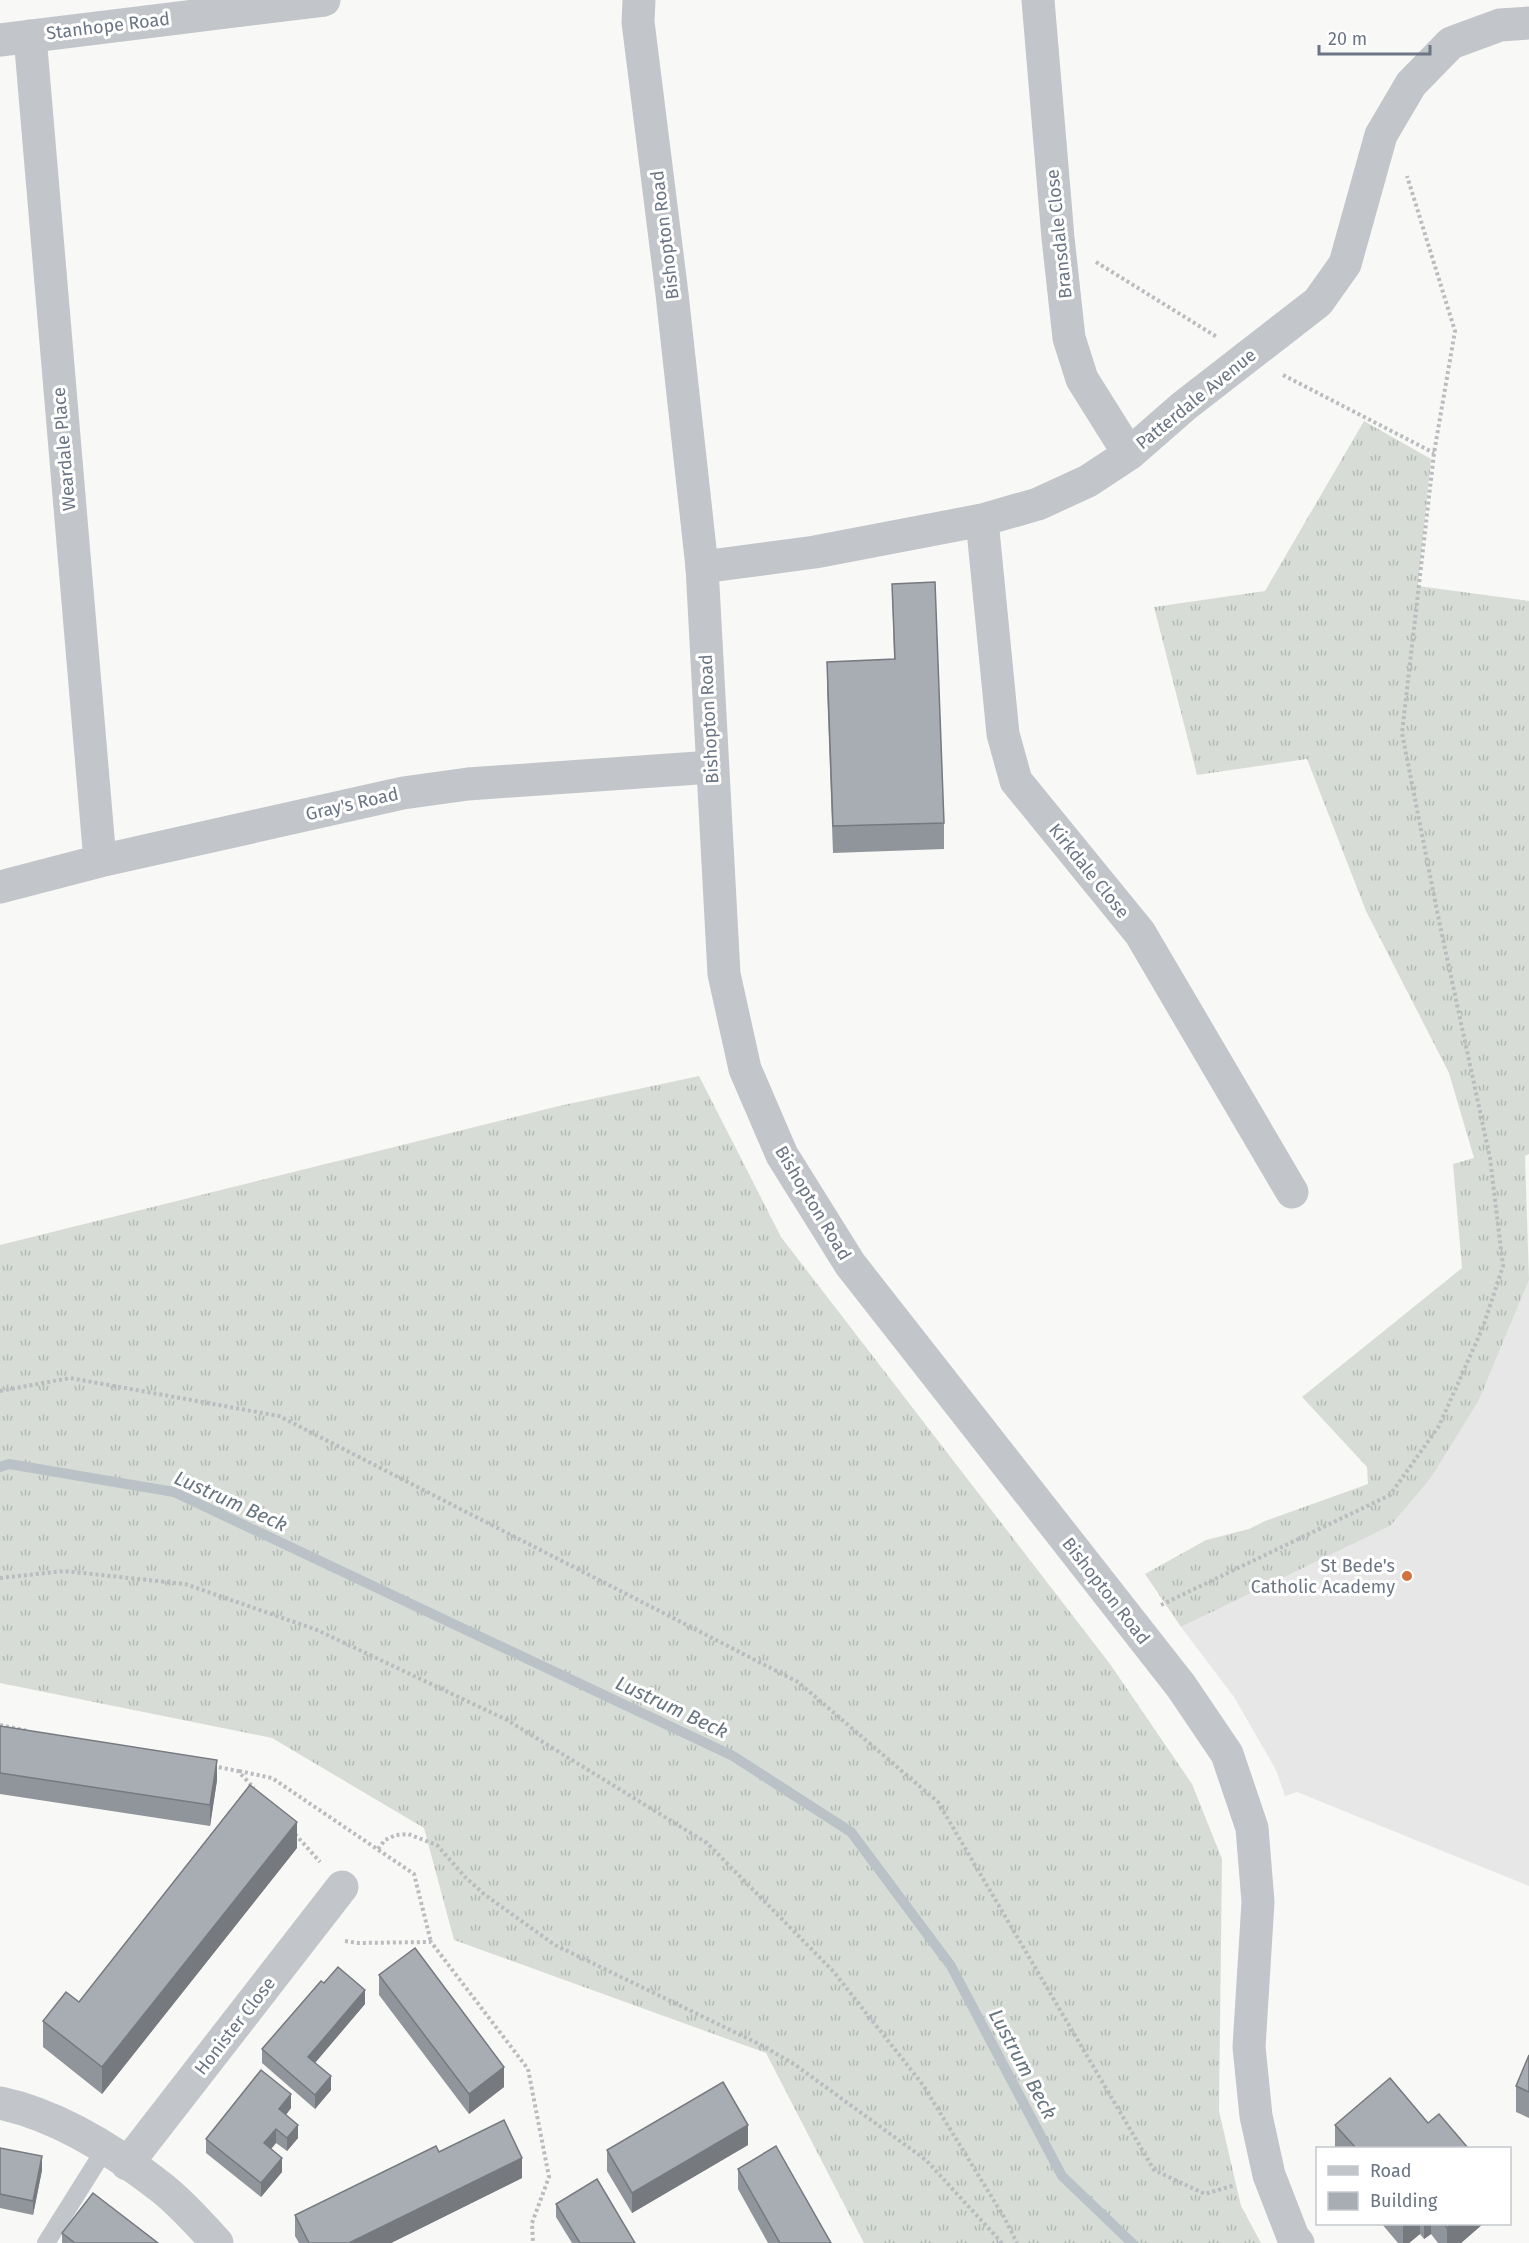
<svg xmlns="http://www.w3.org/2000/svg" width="1529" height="2243" font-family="'Fira Sans',sans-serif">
	<defs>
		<pattern id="grass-tufts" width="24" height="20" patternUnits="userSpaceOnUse" patternTransform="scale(1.5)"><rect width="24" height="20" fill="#d7ddd6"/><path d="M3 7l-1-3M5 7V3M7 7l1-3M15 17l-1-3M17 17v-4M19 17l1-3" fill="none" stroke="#b2b8b3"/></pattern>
	</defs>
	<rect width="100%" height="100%" fill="#f8f8f6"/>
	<!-- built -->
	<path fill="#e6e7e6" d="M1529 1280V1886L1297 1792 1285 1796 1276 1770 1234 1697 1181 1627 1390 1526 1479 1400Z"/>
	<!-- grass -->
	<path fill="url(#grass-tufts)" d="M1364 421 1431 459 1418 586 1529 601V1154L1525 1156 1529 1280 1479 1400 1430 1479 1390 1526 1181 1627 1145 1574 1206 1540 1249 1529 1265 1521 1368 1484 1367 1467 1302 1397 1462 1268 1453 1164 1474 1158 1449 1073 1366 911 1307 759 1197 775 1154 607 1265 591Z
		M699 1076 781 1237 1110 1664 1192 1784 1222 1859 1219 2111 1241 2206 1261 2243H864L766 2053 454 1940 424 1828 272 1738 0 1683V1245L559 1106Z"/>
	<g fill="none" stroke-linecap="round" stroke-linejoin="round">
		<!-- stream -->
		<path stroke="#bac2c7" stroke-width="10" d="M0 1467 9 1464 174 1492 733 1756 851 1832 951 1966 1062 2176 1132 2243"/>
		<!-- path -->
		<path stroke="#babcbf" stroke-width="4" stroke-dasharray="3 3" stroke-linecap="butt" d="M1096 262 1217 337
			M1283 375 1434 453
			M0 1391 70 1378 279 1416 798 1682 938 1802 1154 2170 1205 2194 1235 2185
			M0 1578 64 1571 185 1584 317 1630 507 1720 707 1843 833 1971 923 2085 1004 2217 1017 2243
			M1161 1605 1390 1495 1439 1426 1483 1327 1503 1266 1490 1158 1438 916 1402 733 1434 453 1455 331 1407 176
			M0 1725 28 1731
			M213 1766 238 1771 254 1788
			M239 1771 272 1778 414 1874 431 1942
			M295 1834 320 1862
			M378 1849 385 1840 396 1835 408 1834 437 1845 466 1878 484 1894 555 1945 759 2044 794 2064 926 2160 1002 2243
			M345 1941 358 1943 431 1942 528 2069 549 2177 532 2223 533 2243"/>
		<!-- service -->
		<path stroke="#c2c5c9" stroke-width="18" d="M46 2243 105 2149"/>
		<!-- minor -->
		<path stroke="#c2c5c9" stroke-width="33" d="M1038 0 1058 238 1069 338 1082 379 1129 454
			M30 36 100 861
			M0 40 324 0
			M982 520 1003 734 1016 781 1140 933 1292 1192
			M702 567 815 552 982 520 1038 504 1088 481 1129 454 1184 406 1318 302 1345 264 1381 135 1411 84 1451 43 1500 25 1529 23
			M0 887 100 861 403 793 468 784 712 767
			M0 2103C57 2115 116 2152 162 2188 182 2204 200 2224 217 2243
			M127 2164 342 1887"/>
		<!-- tertiary -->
		<path stroke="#c2c5c9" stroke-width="33" d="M639 0 638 22 672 294 702 567 724 974 745 1069 782 1155 850 1264 1181 1686 1227 1754 1252 1828 1258 1902 1249 2047 1256 2116 1269 2175 1293 2237 1298 2243"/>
	</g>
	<!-- wall -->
	<path fill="#90959b" d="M892 584 944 823V849L833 853 827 688V662L894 659Z
		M0 1726 217 1780 210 1826 0 1794Z
		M297 1848 102 2094 43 2047V2021L79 2002Z
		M379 1975 504 2087 469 2114 379 1995Z
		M365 2004 315 2063 331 2090 315 2109 262 2063V2049Z
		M1529 2055V2118L1516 2112V2086Z
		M291 2108 286 2115 298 2138 287 2151 276 2143 271 2149 282 2172 261 2197 206 2153V2139Z
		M1428 2123 1468 2148H1335V2125Z
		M748 2145 632 2213 607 2171V2150Z
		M0 2148 42 2170 33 2215 0 2208Z
		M439 2152 522 2178 391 2243H299L295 2236V2215Z
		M738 2169 831 2243H768L738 2189Z
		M556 2204 635 2243H572L556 2217Z
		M1381 2223H1484L1461 2243H1438L1431 2234 1424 2239 1420 2234 1409 2243H1398Z
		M62 2233 158 2243H62Z"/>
	<!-- shaded-wall -->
	<path fill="#76797e" d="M217 1760V1780L210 1826V1805Z
		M297 1822V1848L102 2094V2067Z
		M365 1990V2004L308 2071V2057Z
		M504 2067V2087L469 2114V2094Z
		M331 2076V2090L315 2109V2095Z
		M291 2094V2108L279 2123V2109Z
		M298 2125V2138L287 2151V2138Z
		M748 2125V2145L632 2213V2193Z
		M276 2129V2143L264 2157V2143Z
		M42 2156V2170L33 2215V2201Z
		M282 2158V2172L261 2197V2183Z
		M522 2158V2178L391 2243H349Z
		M1403 2223H1420V2234L1409 2243H1403Z
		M1424 2223H1431V2234L1424 2239Z
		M1452 2223H1484L1461 2243H1447V2228Z"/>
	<!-- building -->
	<path fill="#a8adb4" stroke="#76797e" stroke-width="1.5" d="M935 582 944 823 833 826 827 662 895 659 892 584Z
		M0 1726 217 1760 210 1805 0 1773Z
		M250 1785 297 1822 102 2067 43 2021 66 1992 79 2002Z
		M415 1948 504 2067 469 2094 379 1975Z
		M338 1967 365 1990 308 2057 331 2076 315 2095 262 2049 321 1981 324 1983Z
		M1529 2055V2092L1516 2086Z
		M261 2070 291 2094 279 2109 298 2125 287 2138 276 2129 264 2143 282 2158 261 2183 206 2139Z
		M1390 2078 1428 2123 1439 2114 1468 2148H1356L1335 2125Z
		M723 2082 748 2125 632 2193 607 2150Z
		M504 2120 522 2158 349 2243H309L295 2215 436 2146 439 2152Z
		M776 2146 831 2243H780L738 2169Z
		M0 2148 42 2156 33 2201 0 2194Z
		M597 2179 635 2243H580L556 2204Z
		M93 2193 158 2243H75L62 2233Z
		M1444 2223H1452L1447 2228Z"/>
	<!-- markers -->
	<circle fill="#d0733f" stroke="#fff" stroke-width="2" cx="1407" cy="1576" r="6"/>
	<g text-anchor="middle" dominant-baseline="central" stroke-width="6" stroke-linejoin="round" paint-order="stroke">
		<!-- street labels -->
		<g font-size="18" fill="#6b7583" stroke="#fff">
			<text transform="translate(108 26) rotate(-7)">Stanhope Road</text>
			<text transform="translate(1059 234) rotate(-96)">Bransdale Close</text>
			<text transform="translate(665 235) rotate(-97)">Bishopton Road</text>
			<text transform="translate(1196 399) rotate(-39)">Patterdale Avenue</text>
			<text transform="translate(64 449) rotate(-95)">Weardale Place</text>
			<text transform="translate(709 719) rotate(-93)">Bishopton Road</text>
			<text transform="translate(352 804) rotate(-13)">Gray's Road</text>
			<text transform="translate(1089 871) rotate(51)">Kirkdale Close</text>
			<text transform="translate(813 1203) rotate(59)">Bishopton Road</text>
			<text transform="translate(1106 1591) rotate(52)">Bishopton Road</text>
			<text transform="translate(235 2026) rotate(-52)">Honister Close</text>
		</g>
		<!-- poi labels -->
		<g font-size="18" fill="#6b7583" stroke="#fff" text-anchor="end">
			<text x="1395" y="1566">St Bede's<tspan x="1395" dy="21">Catholic Academy</tspan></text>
		</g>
		<!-- water labels -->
		<g font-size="20" font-style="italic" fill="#67757f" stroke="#fff">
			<text transform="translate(231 1501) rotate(24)">Lustrum Beck</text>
			<text transform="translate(672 1707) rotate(25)">Lustrum Beck</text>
			<text transform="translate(1023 2064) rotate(62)">Lustrum Beck</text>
		</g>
	</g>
	<!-- legend -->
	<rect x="1316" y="2147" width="195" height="78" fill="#ffffff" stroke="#c4c8cd" stroke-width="1.5"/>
	<rect x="1328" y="2166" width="30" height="9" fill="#c2c5c9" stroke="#c4c8cd" stroke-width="1.5"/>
	<text x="1370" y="2177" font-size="18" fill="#6b7583">Road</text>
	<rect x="1328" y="2192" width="30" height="18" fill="#a8adb4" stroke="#c4c8cd" stroke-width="1.5"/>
	<text x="1370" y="2207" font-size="18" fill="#6b7583">Building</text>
	<!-- scale -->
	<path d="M1319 45v9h111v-9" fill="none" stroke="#6b7583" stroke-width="3"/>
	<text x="1328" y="45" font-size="18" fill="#6b7583" stroke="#ffffff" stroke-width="4.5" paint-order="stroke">20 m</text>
</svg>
